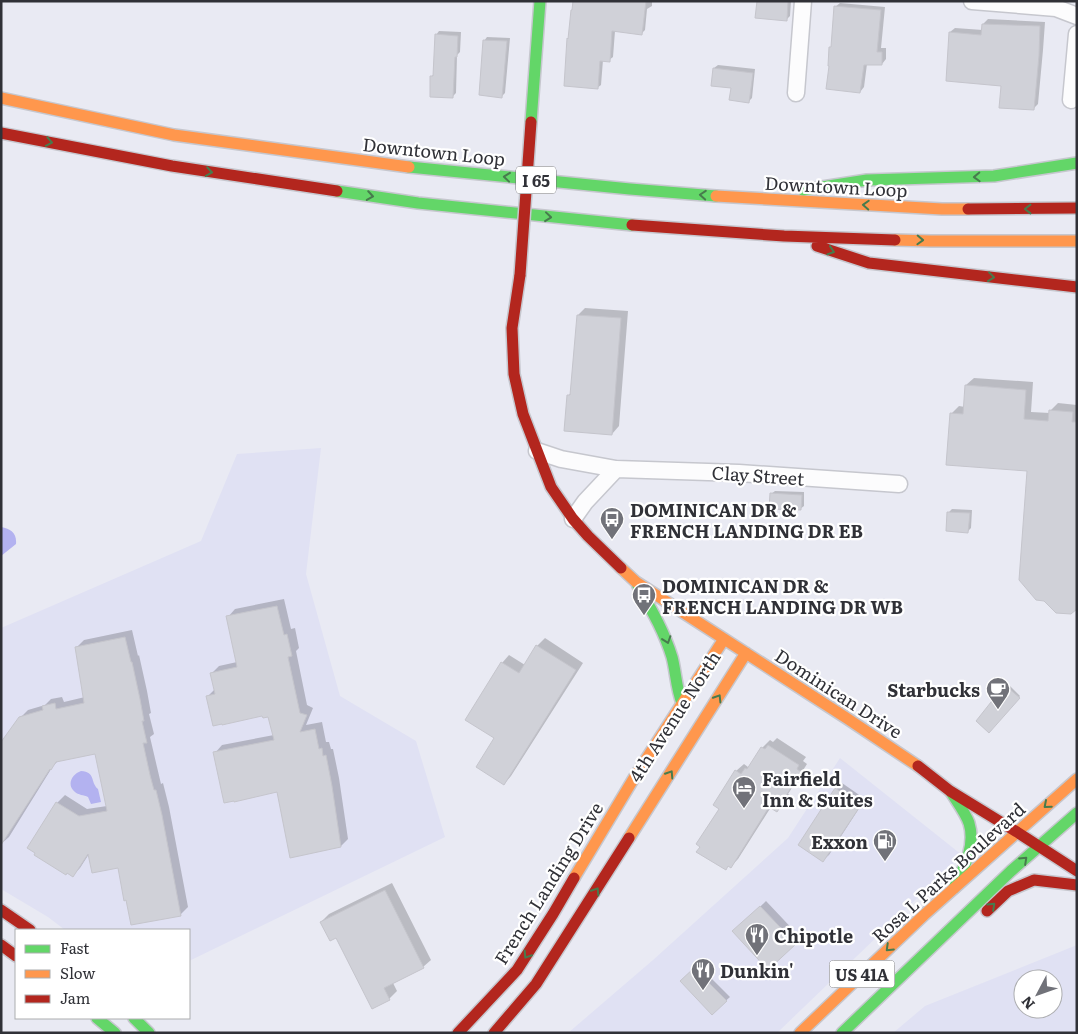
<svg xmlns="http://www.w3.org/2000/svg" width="1078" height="1034" font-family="Literata,serif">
	<rect width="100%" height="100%" fill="#e9eaf3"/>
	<!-- built -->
	<path fill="#e0e1f3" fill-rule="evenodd" d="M321 448 306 574 340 696 416 741 445 837 189 961V930H65L48 917 1 889V628L201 541 237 454Z
		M840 758 962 855 777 1033H568L653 960 788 838Z
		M1077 945V1033H893L925 1006ZM1023 979H1053V1009H1023Z"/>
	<!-- water -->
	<path fill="#b3b2f0" d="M1 527C11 529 17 533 16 544L1 556Z
		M81 771C96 772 90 782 98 789L101 802 91 804 88 797C84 795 78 795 75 792 66 785 72 774 81 771Z"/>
	<!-- shadow -->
	<path fill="#0003" d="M575 1H652V6L647 9 645 30 641 34 615 31 613 57 609 60H603L601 85 597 88Z
		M758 1H791L790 16 786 20Z
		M840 3 885 7 881 48H886V59L882 64H867L864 87 860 92 833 45 835 7Z
		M988 19 1045 22 1043 50 1038 104 1033 109 1002 85 950 32 955 28 983 30V24Z
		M439 31 461 32 460 52 457 55 456 93 453 96 431 77 434 74 436 35Z
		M487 37 510 38 505 93 502 96 484 41Z
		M718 65 755 69 752 98 749 101 714 68Z
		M585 308 628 311 619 426 612 434 568 396 572 392 578 315Z
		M974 378 1033 382 1031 412 1050 413V411L1058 403 1077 405V608L1028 470 951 414 959 406 965 407 966 385Z
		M775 491 804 492V506L800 509 771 494Z
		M952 509 972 510 971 528 968 531 949 512Z
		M284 599 291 629 295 628 299 648 296 651 307 705 313 708 306 725 322 722 326 742H329L331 749H333L339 778 348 839 341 846 278 791 215 753 222 745 274 735 269 716 208 696 215 689 212 673 219 666 237 662 228 617 235 609Z
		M132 630 138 656 139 655 147 691 151 713 149 714 154 734 150 737 157 767 161 784 163 783 169 807 188 907 180 915 119 866 89 854 80 868 73 875 29 847 57 803 65 795 87 809 107 806 96 752 59 760 53 766 9 837 1 844 20 718 28 710 45 705 51 699 62 697 64 702 85 697 76 648 84 640Z
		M545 638 583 663 511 776 504 784 496 738 502 663 509 655 525 665 537 646Z
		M1010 686 1020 696 989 731 996 698 998 697 999 698Z
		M777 738 806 757 803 761 807 764 788 794 790 795 785 803 777 811 771 807 738 859 731 866 721 808 736 771 744 764 748 767 754 761 762 748 770 740 773 742Z
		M842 783 865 799 829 855 823 860 799 845 836 789Z
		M392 883 431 960 423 967 393 983 397 991 389 999 372 1007 337 936 321 922 329 914Z
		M766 901 800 937 768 968 734 932Z
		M698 965 730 997 712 1013 681 981Z"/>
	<!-- building -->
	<path fill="#d0d1d8" stroke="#c5c5cc" d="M573 1H646L642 35 612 31 610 62 600 61 598 89 564 86 567 38 568 39 571 10H572Z
		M757 1H788L787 21 755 18Z
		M834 6 881 10 877 52H882V65H864L860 93 826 89 829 66H828L829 47H831Z
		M982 24 1040 26 1039 56 1034 110 999 108 1001 86 946 81 949 32 981 35Z
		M435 34 458 36 457 57H455L453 98 430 97V76H433Z
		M483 40 507 41 502 98 479 95Z
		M713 68 753 73 749 103 729 100 731 88 711 86Z
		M577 315 621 318 612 435 564 431 567 395H570Z
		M965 385 1026 390 1024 419 1048 421 1049 410 1073 412 1072 422H1077V609L1071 614 1056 613 1044 601 1036 600 1019 580 1027 471 946 465 950 413 963 414Z
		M770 493 802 495 801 510 769 509Z
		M947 512 970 513 968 533 946 531Z
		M277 606 284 635 287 634 292 656 288 657 300 713 307 715 300 732 315 729 319 749 322 748 323 756 326 755 332 786 341 847 290 858 277 792 234 802V801L224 803 213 752 274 740 268 717 263 718 262 716 222 725V724L213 726 206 696 215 694 210 673 237 667 226 616Z
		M125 637 131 662H132L140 699 144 721H142L147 743H143L150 775 154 790H156L162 815 181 916 131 925 126 900 124 901 118 868 92 873 88 854 73 877 67 873 66 875 34 855 35 853 27 848 56 802 79 816 107 811 95 754 56 762 51 770 50 769 1 845V742L19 717 43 710 42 706 55 703 56 709 84 703 75 647Z
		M536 645 576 670 504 785 476 767 494 738 465 720 501 662 519 673Z
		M1007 687 1020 698 989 733 976 721 995 697 997 698Z
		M768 745 799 765 797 769 801 772 782 802 783 803 777 812 769 807 731 868 728 866 726 870 696 852 700 847 696 844 719 809 713 805 735 770 741 774 745 768 747 769 761 747 765 749Z
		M835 788 861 805 823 862 798 845Z
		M385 890 424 968 384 988 390 1000 372 1009 336 938 330 941 320 922Z
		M760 906 796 944 768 970 732 931Z
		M694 968 727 1001 712 1015 680 981Z"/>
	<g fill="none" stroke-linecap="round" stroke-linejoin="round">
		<!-- street casing -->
		<g stroke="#c6c7ce" stroke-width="19">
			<path id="street" d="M972 1 1056 8 1077 16
				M796 93 803 1
				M1071 100 1077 34
				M537 451 561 459 616 469 739 473 899 484
				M573 519 585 502 616 469"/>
		</g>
		<!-- fast casing -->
		<g stroke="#c6c7ce" stroke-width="14">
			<path id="fast" d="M531 122 540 1
				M409 167 630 189 716 196
				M803 190 867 180 994 176 1077 163
				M337 191 418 203 632 225
				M638 586C651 609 664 631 672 657 676 672 676 688 682 703
				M951 792C957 802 965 812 969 823 976 846 964 868 954 888
				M97 1018 115 1033
				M134 1018 149 1033
				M842 1033 1011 871 1077 813"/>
		</g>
		<!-- slow casing -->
		<g stroke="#c6c7ce" stroke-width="14">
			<path id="slow" d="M1 98 174 135 409 167
				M716 196 942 209H968
				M895 240 931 241H1077
				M621 568 636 582 848 719 918 766
				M629 838 746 653
				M574 878 634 778 724 639
				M800 1033 924 915 1077 779"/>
		</g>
		<!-- jam casing -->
		<g stroke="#c6c7ce" stroke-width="14">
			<path id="jam" d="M1 133 172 166 337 191
				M968 209 1077 208
				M632 225 784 236 895 240
				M817 246 869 263 1077 287
				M520 275 512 328 514 374 523 414 551 487 573 519 588 536 621 568
				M918 766 950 791 1017 832 1077 871
				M1 910 30 930
				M987 911 1008 891 1034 880 1077 885
				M1 945 16 956
				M458 1033 517 970 553 914 574 878
				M494 1033 536 984 629 838"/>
		</g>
		<!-- street -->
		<use href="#street" stroke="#fcfcfd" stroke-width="16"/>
		<!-- fast -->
		<use href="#fast" stroke="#63d668" stroke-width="11"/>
		<!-- slow -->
		<use href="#slow" stroke="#ff974d" stroke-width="11"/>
		<!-- jam -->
		<use href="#jam" stroke="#b3261e" stroke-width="11"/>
		<!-- jam-bridge casing -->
		<g stroke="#c6c7ce" stroke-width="14" stroke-linecap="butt">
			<path id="jam-bridge" d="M520 275 531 122"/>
		</g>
		<!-- jam-bridge -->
		<use href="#jam-bridge" stroke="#b3261e" stroke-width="11"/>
	</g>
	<!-- one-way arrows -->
	<defs><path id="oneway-chevron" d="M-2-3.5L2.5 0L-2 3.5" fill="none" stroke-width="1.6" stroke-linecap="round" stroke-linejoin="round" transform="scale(1.25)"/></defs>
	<g stroke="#477b4d">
		<use href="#oneway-chevron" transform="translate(49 142) rotate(11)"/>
		<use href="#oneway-chevron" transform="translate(209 172) rotate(9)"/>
		<use href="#oneway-chevron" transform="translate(507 177) rotate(-174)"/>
		<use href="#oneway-chevron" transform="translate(977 177) rotate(178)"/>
		<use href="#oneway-chevron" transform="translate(703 195) rotate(-176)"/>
		<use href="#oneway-chevron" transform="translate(370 196) rotate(9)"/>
		<use href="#oneway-chevron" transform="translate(866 205) rotate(-177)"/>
		<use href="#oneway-chevron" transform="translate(1028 209) rotate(180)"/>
		<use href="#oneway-chevron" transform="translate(548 217) rotate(6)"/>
		<use href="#oneway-chevron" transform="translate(920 240) rotate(2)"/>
		<use href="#oneway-chevron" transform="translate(831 251) rotate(18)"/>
		<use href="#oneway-chevron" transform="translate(991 277) rotate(7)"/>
		<use href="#oneway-chevron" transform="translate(667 640) rotate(71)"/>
		<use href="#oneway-chevron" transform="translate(718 698) rotate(-58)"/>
		<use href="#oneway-chevron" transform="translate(670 774) rotate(-57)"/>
		<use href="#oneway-chevron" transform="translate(1047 805) rotate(139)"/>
		<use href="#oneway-chevron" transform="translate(1024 860) rotate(-43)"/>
		<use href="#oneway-chevron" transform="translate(596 891) rotate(-58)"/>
		<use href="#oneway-chevron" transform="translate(992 906) rotate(-43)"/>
		<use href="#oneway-chevron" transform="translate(889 948) rotate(136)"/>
		<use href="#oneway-chevron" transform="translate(527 955) rotate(123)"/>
	</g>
	<!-- icons -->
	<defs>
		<g id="bus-pin" transform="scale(1.25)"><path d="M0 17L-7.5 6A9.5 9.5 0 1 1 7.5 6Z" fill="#717279" stroke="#fff"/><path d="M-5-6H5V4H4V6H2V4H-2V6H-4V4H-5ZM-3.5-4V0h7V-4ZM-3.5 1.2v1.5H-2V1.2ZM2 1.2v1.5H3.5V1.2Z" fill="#fff"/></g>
		<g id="cafe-pin" transform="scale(1.25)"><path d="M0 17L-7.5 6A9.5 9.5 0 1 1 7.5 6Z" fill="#717279" stroke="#fff"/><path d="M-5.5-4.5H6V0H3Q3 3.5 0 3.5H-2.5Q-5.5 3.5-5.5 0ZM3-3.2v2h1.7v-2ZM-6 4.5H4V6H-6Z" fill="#fff"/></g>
		<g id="hotel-pin" transform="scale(1.25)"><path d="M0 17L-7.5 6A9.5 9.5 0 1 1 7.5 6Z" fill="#717279" stroke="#fff"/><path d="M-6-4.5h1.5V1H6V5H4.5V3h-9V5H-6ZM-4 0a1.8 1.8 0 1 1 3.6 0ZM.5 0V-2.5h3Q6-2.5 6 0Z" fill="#fff"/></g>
		<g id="fuel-pin" transform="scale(1.25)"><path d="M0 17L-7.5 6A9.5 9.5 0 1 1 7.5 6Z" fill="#717279" stroke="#fff"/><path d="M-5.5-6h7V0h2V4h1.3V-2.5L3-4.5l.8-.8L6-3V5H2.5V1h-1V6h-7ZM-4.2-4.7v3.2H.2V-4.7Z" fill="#fff"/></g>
		<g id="restaurant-pin" transform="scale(1.25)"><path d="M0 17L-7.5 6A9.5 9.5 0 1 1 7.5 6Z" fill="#717279" stroke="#fff"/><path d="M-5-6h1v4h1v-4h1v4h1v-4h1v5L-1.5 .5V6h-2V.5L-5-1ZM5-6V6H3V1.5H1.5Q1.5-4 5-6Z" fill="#fff"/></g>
	</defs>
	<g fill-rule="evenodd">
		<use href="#bus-pin" x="612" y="519"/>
		<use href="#bus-pin" x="644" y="595"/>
		<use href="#cafe-pin" x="998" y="689"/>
		<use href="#hotel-pin" x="744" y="788"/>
		<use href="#fuel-pin" x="885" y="841"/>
		<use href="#restaurant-pin" x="757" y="935"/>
		<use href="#restaurant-pin" x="703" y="970"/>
	</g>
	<g text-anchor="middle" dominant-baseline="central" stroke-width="4.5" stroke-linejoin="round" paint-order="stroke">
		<!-- shield labels -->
		<g fill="#fff" stroke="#6e6f73" stroke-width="1">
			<rect x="516" y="166.5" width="40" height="27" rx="4"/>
			<rect x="829.5" y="960.5" width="65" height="27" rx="4"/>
		</g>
		<g font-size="16" font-weight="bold" fill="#303137">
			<text x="536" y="180">I 65</text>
			<text x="862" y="974">US 41A</text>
		</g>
		<!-- street labels -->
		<g font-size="18" fill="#303137" stroke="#fff">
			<text transform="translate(434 151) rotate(6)">Downtown Loop</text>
			<text transform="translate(836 186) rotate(3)">Downtown Loop</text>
			<text transform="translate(758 475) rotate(4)">Clay Street</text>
			<text transform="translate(839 693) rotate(33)">Dominican Drive</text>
			<text transform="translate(674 716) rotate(-57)">4th Avenue North</text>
			<text transform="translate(948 872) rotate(-42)">Rosa L Parks Boulevard</text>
			<text transform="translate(548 883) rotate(-58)">French Landing Drive</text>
		</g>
		<!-- poi labels -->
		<g font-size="18" font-weight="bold" fill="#303137" stroke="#fff" text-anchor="start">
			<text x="630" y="509">DOMINICAN DR &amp;<tspan x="630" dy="21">FRENCH LANDING DR EB</tspan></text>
			<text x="662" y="585">DOMINICAN DR &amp;<tspan x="662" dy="21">FRENCH LANDING DR WB</tspan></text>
			<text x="980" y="689" text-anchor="end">Starbucks</text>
			<text x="762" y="778">Fairfield<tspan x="762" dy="21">Inn &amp; Suites</tspan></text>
			<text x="868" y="841" text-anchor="end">Exxon</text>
			<text x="774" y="935">Chipotle</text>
			<text x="720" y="970">Dunkin'</text>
		</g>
	</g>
	<!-- border -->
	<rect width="1078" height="1034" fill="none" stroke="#303137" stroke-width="5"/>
	<!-- legend -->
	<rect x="15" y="929" width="175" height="90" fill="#ffffff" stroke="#acadaf"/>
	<rect x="25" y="945" width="25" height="8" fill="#63d668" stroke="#acadaf"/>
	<text x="60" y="954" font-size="15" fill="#303137">Fast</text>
	<rect x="25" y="970" width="25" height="8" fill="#ff974d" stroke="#acadaf"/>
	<text x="60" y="979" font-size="15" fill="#303137">Slow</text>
	<rect x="25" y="995" width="25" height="8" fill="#b3261e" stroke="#acadaf"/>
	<text x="60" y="1004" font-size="15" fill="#303137">Jam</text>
	<!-- north arrow -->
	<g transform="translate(1038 994) rotate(229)"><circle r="24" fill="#ffffff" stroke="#acadaf"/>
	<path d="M0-4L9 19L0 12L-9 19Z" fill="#717279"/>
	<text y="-8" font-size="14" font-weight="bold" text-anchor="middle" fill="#303137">N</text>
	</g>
</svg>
